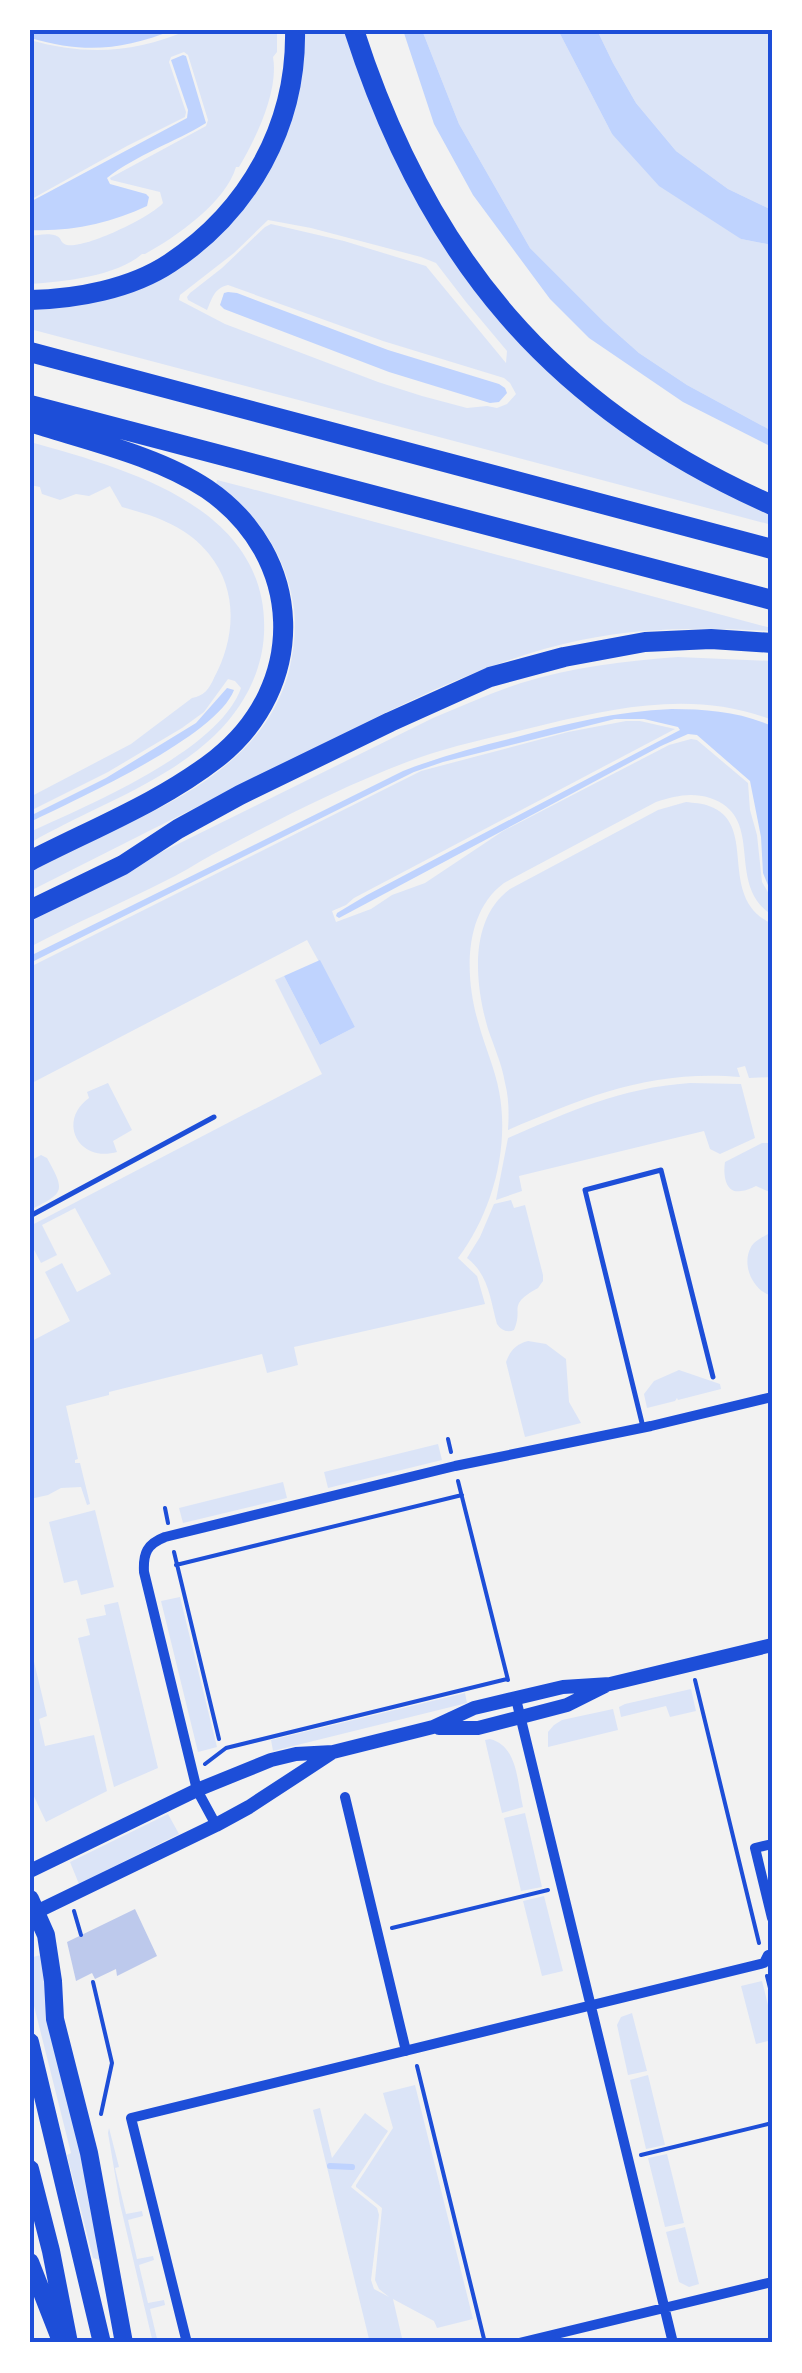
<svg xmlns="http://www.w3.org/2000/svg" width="802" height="2373" font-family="'Libre Baskerville',serif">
	<rect width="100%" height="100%" fill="#f2f2f2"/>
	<!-- green -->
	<path fill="#dbe4f7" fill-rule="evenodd" d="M188 30H277V52L273 57C279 91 256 138 239 167H236C226 202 176 237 145 254H142C117 276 63 282 30 284V236C37 235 48 233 54 235 64 238 58 242 67 245 85 249 151 217 163 203L160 192 111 180 110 178 206 126 208 120 188 55 184 52 171 57 169 62 186 112 185 117 127 146 30 200V40C86 56 135 53 188 30Z
		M302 30H347L357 61 516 336 772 512V525L30 329V310L116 296 252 195ZM268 220 311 228 421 257 436 263 466 302 507 351 506 363 426 266 344 241 271 224 265 227 222 268 190 293 187 297 188 300 207 310C212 299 214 288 228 285L383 341 504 378 510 383 516 394 507 404 497 408 487 406 467 408 422 396 378 382 225 324 179 300 180 295 234 253Z
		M422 30H558L612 134 741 239 772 245V431L687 385 639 353 604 322 530 248 459 124Z
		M597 30H772V210L728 189 676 151 636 103 613 63Z
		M30 442C127 469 270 507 264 634 262 673 243 708 215 735 164 784 90 808 30 843V832C88 805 219 751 241 688L235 681 228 679 204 712 182 728 108 772 30 811V797L131 744 192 698C204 696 209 689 214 678 235 639 239 591 209 554 187 526 155 516 122 507L110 486 89 496 76 494 60 500 42 494 40 487 30 485Z
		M217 480 248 488 771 628 770 631C707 627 643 627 581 640 486 660 401 705 315 748 220 795 125 843 30 891V871C122 820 258 787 289 671 294 649 297 626 293 603 285 553 257 513 216 485Z
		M678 657 772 661V720C699 691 621 706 547 724 501 736 452 745 407 762 344 786 281 818 221 850 203 859 186 871 167 880 122 903 75 923 30 947V917L433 718C462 706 491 693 521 683 572 667 626 661 678 657Z
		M626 721H640L675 729 354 898 346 905 332 911 336 922 371 909 392 895 425 883 503 831 669 745 691 739 697 740 748 783 750 810 757 835 762 882 772 899V915C724 884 767 817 710 798 691 792 675 796 656 802L504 883C462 914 465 980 479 1025 485 1047 495 1069 499 1091 510 1148 492 1213 458 1258L477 1276 485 1304 294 1347 298 1365 267 1373 262 1354 109 1392V1395L66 1406 78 1459 75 1460V1463H80L90 1504 87 1505 81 1487 61 1488 48 1495 30 1499V1342L70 1321 45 1272 62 1263 77 1292 111 1274 75 1208 42 1225 57 1255 41 1263 30 1242V1226L322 1074 275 980 284 976 320 1045 355 1027 307 940 30 1084V967L421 771 568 732Z
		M686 802C694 803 702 803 709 806 760 824 715 897 772 924V1077L749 1078 745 1066 737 1068 740 1077C650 1070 588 1096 508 1130 509 1114 509 1098 505 1083 502 1064 494 1047 488 1029 475 985 468 920 510 889L658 810Z
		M108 1083 132 1130 113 1141 117 1152C78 1163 57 1121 89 1098L87 1092Z
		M690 1083 741 1084 755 1138 720 1154 710 1149 704 1131 519 1176 522 1191 496 1200 508 1138C571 1111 620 1088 690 1083Z
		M762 1143H772V1193L756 1186C751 1188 746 1191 741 1191 725 1194 723 1174 725 1162Z
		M41 1155 47 1158C66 1192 64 1193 30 1210V1161Z
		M511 1200 514 1208 525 1205 543 1275V1281L538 1288C506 1306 524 1307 514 1330 507 1333 501 1330 497 1324 490 1299 489 1275 467 1258L480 1237 494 1204Z
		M772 1232V1296C753 1291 741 1265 751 1247 755 1240 765 1236 772 1232Z
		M528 1341 546 1344 566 1359 569 1402 581 1423 525 1437 506 1362C510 1351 516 1344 528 1341Z
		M679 1370 720 1384 721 1389 678 1400 677 1398 675 1401 647 1408 644 1394 654 1381Z
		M438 1444 442 1460 328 1488 324 1472Z
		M283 1482 287 1498 183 1523 179 1508Z
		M95 1510 114 1587 81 1595 77 1580 64 1583 49 1522Z
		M180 1597 217 1747 198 1752 161 1601Z
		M118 1602 158 1768 114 1787 78 1638 90 1635 86 1619 106 1615 104 1605Z
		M30 1645 47 1716 39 1719 45 1746 94 1735 107 1791 46 1822 30 1788Z
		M691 1689 696 1711 670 1717 666 1706 621 1717 619 1707 625 1704Z
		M465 1693 467 1703 273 1751 271 1740Z
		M613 1709 618 1730 548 1747V1732L554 1725 562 1720Z
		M490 1739C518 1746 517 1782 523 1807L502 1813 485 1740Z
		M525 1813 542 1887 521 1891 504 1818Z
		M168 1814 179 1834 79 1884 70 1862Z
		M544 1896 563 1971 542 1976 523 1901Z
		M44 1954 102 2258 100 2260 93 2258 67 2155 71 2153 30 1990V1958Z
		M762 1981 772 2021V2040L756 2044 741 1986Z
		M632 2013 647 2071 628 2075 617 2025 621 2017Z
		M648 2075 665 2145 646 2149 630 2080Z
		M415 2085 473 2319 437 2328 434 2321 393 2299 402 2338 370 2343 313 2110 320 2108 332 2158 365 2113 388 2131 351 2187 377 2208 379 2215 371 2280 374 2289 389 2297 379 2289 375 2280 382 2208 356 2187V2185L393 2128 383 2093Z
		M109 2128 119 2167 115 2168 126 2214 142 2211 143 2216 128 2220 137 2259 153 2256 154 2260 139 2265 148 2303 164 2300 165 2305 150 2309 158 2343H153L120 2204 108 2133Z
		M667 2154 684 2223 665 2227 648 2158Z
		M685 2227 699 2284 689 2287 679 2282 666 2232Z"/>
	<!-- water -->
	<path fill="#bfd3fe" d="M30 30H174C121 50 86 54 30 38Z
		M403 30H422L459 124 530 248 604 322 639 353 687 385 772 431V447L683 402 589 338 550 299 473 195 434 124Z
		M558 30H597L613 63 636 103 676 151 728 189 772 210V245L741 239 659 186 612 134Z
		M183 55 186 56 206 123C175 142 136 155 107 178L110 184 146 194 149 197 147 206C111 223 70 232 30 230V202L187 118 188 110 171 60Z
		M228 292 237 293 388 350 499 384 505 388 507 393 499 402 490 403 389 372 224 309 220 305 224 293Z
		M227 688 234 690C216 737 77 799 30 822V816L106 778 196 723Z
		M672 709C707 709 740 712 772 726V895L763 873 761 837 750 781 697 735 688 734 661 746 339 918 336 916 337 913 367 895 680 730 678 727 644 719H615L443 762 414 772 30 963V956L403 771C439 757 476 747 513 738 566 724 617 711 672 709Z
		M320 960 355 1027 320 1045 284 976Z"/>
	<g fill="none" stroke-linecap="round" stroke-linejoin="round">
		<!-- stream -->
		<path stroke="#bfd3fe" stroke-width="6" d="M330 2166 352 2167"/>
	</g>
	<!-- building -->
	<path fill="#bdc9ec" d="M135 1909 157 1956 117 1976 116 1969 95 1979 92 1973 76 1981 67 1942Z"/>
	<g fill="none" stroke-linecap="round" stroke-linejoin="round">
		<!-- path -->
		<path stroke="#1d4ed8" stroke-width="4" d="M448 1439 451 1452
			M458 1481 508 1680
			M165 1508 168 1523
			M174 1552 219 1739
			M176 1565 462 1495
			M695 1680 759 1943
			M205 1764 226 1748 507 1679
			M74 1911 81 1935
			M392 1928 548 1890
			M767 1976 772 1996
			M93 1982 112 2063 101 2114
			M417 2066 485 2343
			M641 2155 772 2123"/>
		<!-- service -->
		<path stroke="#1d4ed8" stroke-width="5" d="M30 1216 214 1117
			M643 1427 585 1190 661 1170 713 1377"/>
		<!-- minor -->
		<path stroke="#1d4ed8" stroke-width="10" d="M516 1699 673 2343
			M345 1797 406 2051
			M216 1825 197 1790 144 1572C143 1553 147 1544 165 1537L455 1466 651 1426 772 1397
			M772 1844 755 1848 772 1918
			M187 2343 131 2118 764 1963 768 1955 772 1954
			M519 2343 772 2282"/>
		<!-- tertiary -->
		<path stroke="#1d4ed8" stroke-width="14" d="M439 1728H478L521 1717 567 1705 605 1686
			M30 1871 197 1790 271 1760 296 1754 333 1752 433 1727 474 1708 563 1687 610 1684 772 1645
			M30 1915 216 1825 249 1807 333 1752"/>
		<!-- primary -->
		<path stroke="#1d4ed8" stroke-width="18" d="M30 1899 46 1935 53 1981 55 2019 89 2153 124 2343
			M30 2042 102 2343
			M30 2169 51 2251 69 2343
			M30 2262 59 2336"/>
		<!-- motorway -->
		<path stroke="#1d4ed8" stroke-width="20" d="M354 30C427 257 552 408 772 505
			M30 300C76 299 131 289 170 263 249 211 297 125 295 30
			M30 352 772 549
			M30 405 772 600
			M30 422C86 440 158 456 207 489 305 556 309 686 216 759 161 802 92 829 30 861
			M30 910 123 865 178 829 240 795 390 722 490 677 564 657 645 642 711 639 772 643"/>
	</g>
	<!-- border -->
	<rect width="802" height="2373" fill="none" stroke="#ffffff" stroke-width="65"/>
	<rect x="32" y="32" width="738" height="2308" fill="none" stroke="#1d4ed8" stroke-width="4"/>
</svg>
